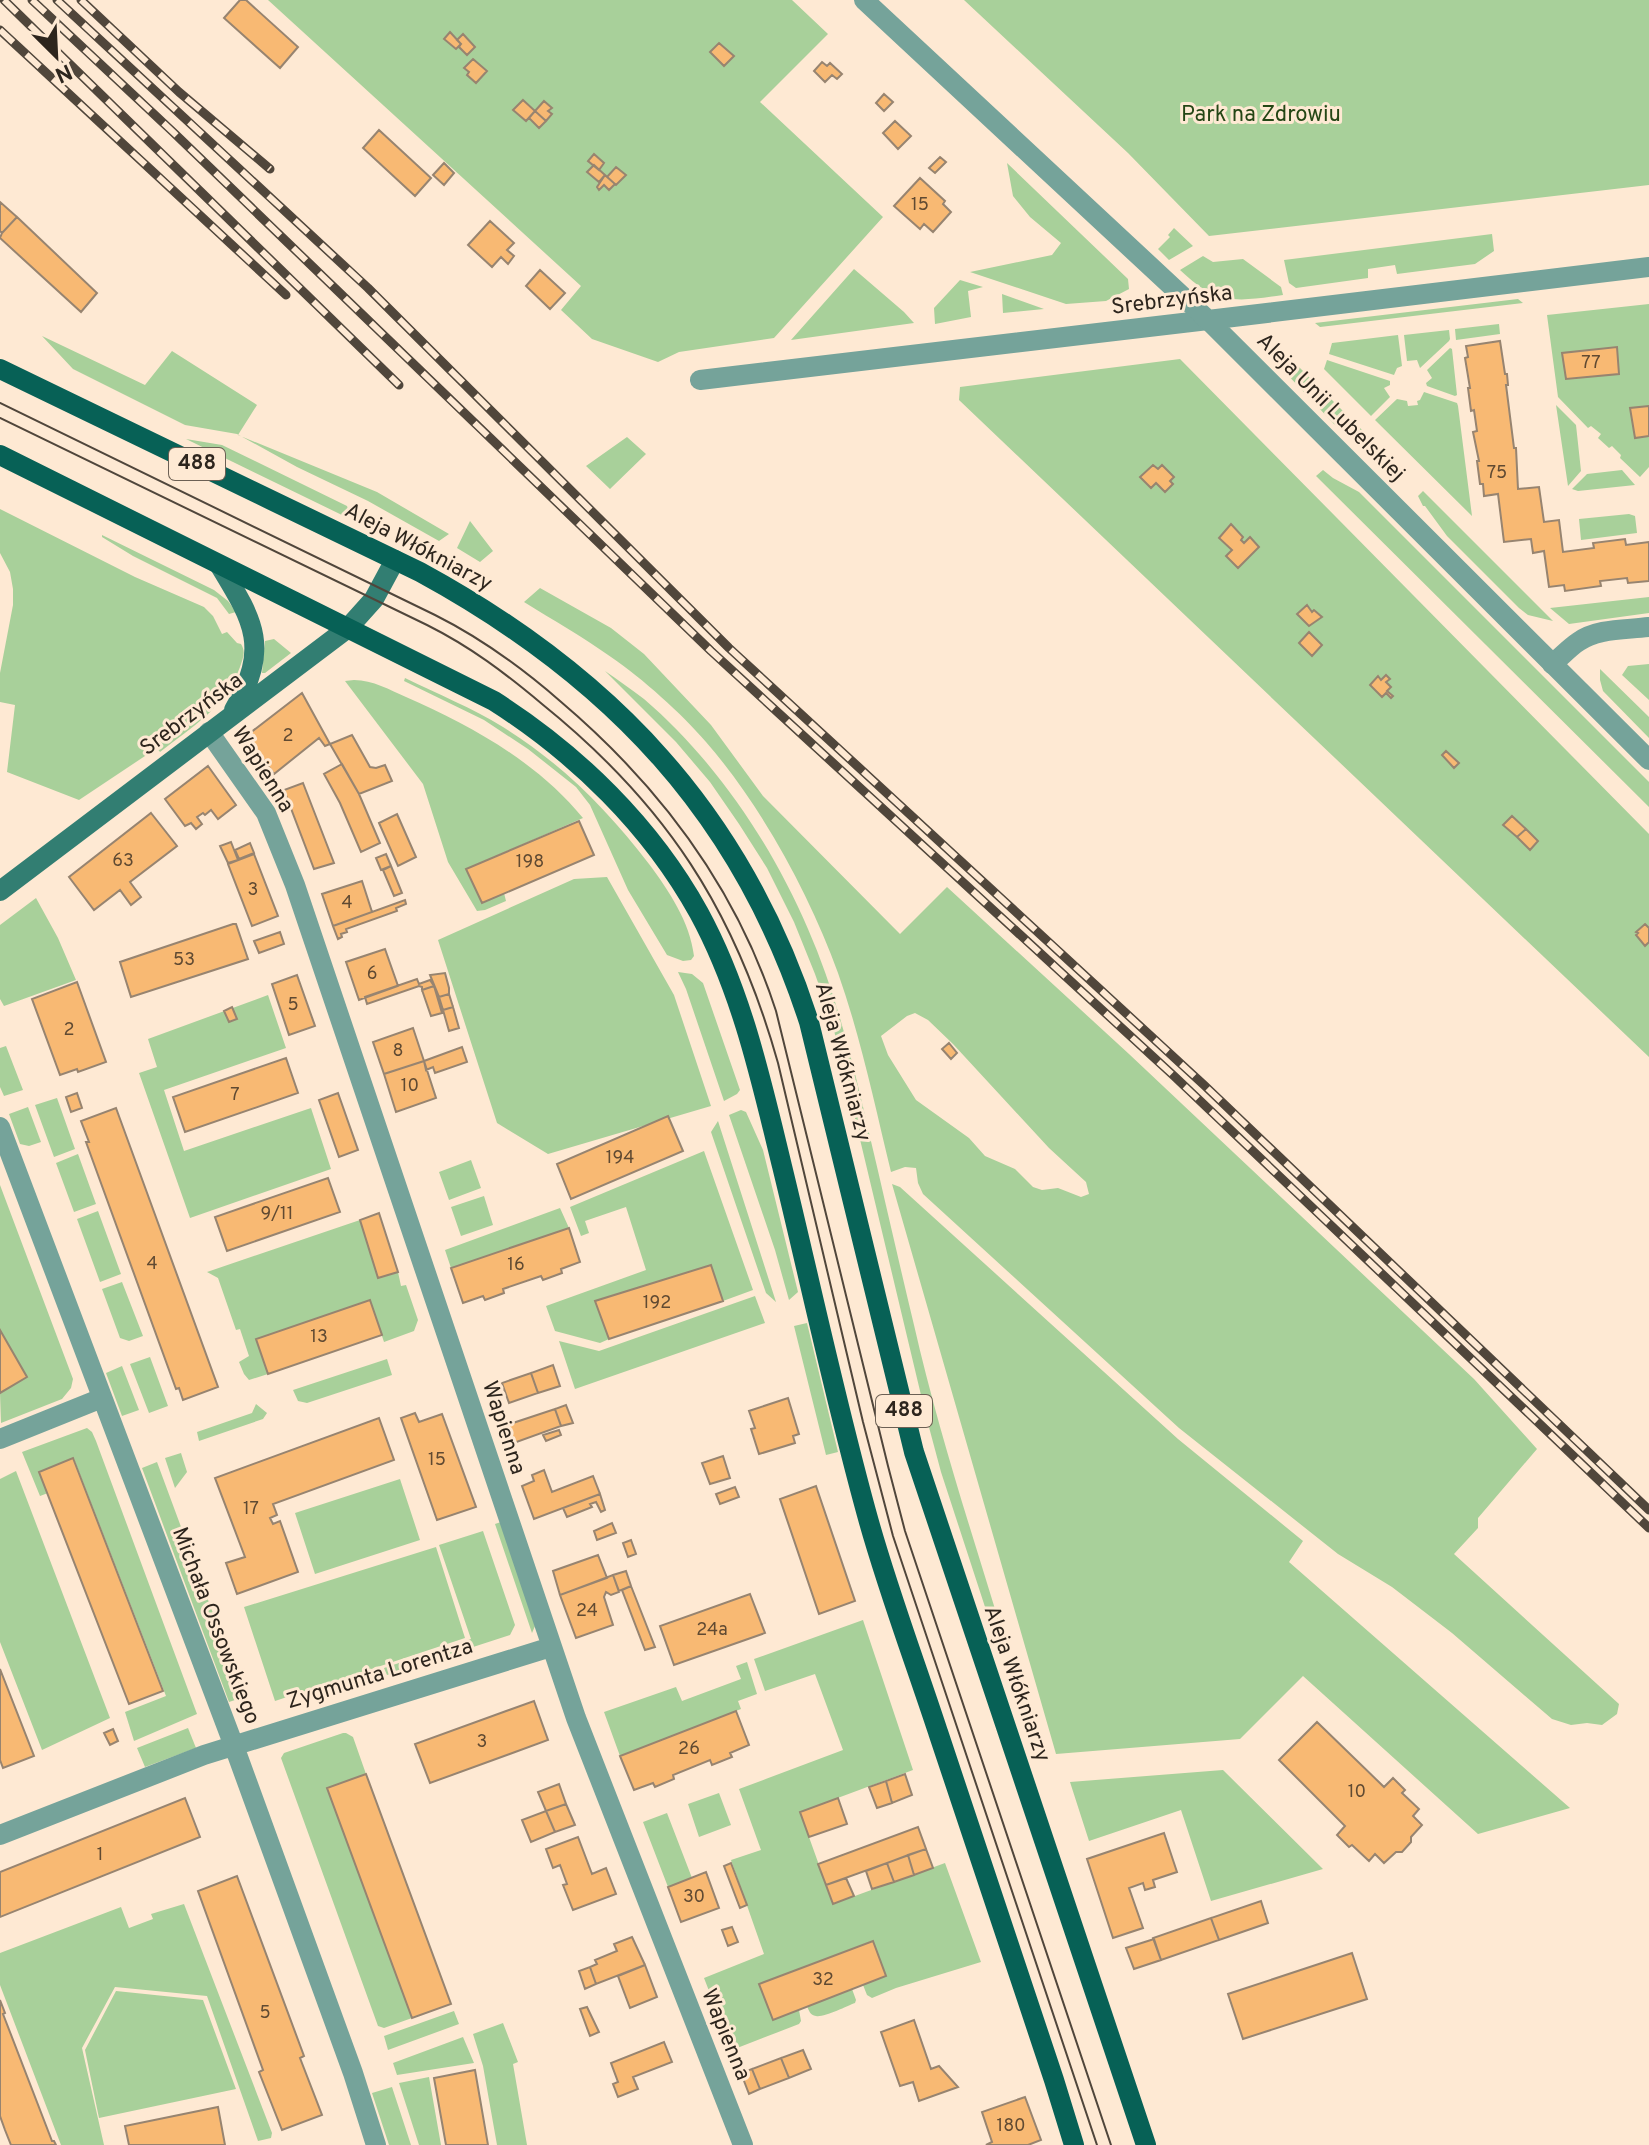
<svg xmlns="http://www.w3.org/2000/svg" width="1649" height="2145" font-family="Overpass,sans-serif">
	<rect width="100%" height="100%" fill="#fee9d3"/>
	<!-- green -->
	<path fill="#a8d09a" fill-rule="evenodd" d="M268 0H792L828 34 760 102 883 217 774 338 679 352 658 362 592 339 561 310 581 286Z
		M964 0H1649V185L1209 236 1128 153Z
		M1007 163 1128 279 1129 289 1106 301 1066 304 970 272 1052 255 1061 243 1030 217 1013 196Z
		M1174 228 1193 246 1169 260 1158 249 1170 237 1168 235Z
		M1492 234 1494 251 1475 264 1397 274 1395 265 1368 269V278L1296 288 1289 283 1284 260Z
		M1203 256 1213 262 1243 259 1281 287 1283 295C1235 302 1217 305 1180 270Z
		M854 269 904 312 914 323 791 340Z
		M960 280 983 287 968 291 971 317 935 324 934 308Z
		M1002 294 1044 309 1003 313Z
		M1518 299 1523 303 1320 327 1315 323Z
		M1649 304V467L1640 477 1620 458 1621 455 1612 446 1609 448 1598 438 1601 434 1591 426 1588 428 1558 397 1547 315Z
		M1499 324 1500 334 1456 340 1455 329Z
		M1449 330 1450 339 1449 341 1420 368 1417 360 1407 361 1404 335Z
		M1398 335 1402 366 1397 368 1394 375 1329 354 1332 343Z
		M42 336 145 385 172 351 257 405 238 435 377 492 449 534 439 541 368 501 297 467 237 434 185 425 73 369Z
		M1450 348 1452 349 1457 395 1455 396 1427 386 1426 383 1432 378 1427 370Z
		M1180 359 1649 834V1057L959 400 960 387Z
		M1327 360 1390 381V385L1384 388 1390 397 1371 416 1324 369Z
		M1298 366 1375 443 1370 448 1360 444 1361 442 1334 424 1283 370Z
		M1424 392 1457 403 1458 406 1472 516 1375 420 1397 399 1407 401 1408 406 1418 405 1417 401 1420 400Z
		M1556 405 1576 425 1581 471 1568 486Z
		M627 437 646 454 610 489 586 466Z
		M186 439 222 445 347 506 349 512 346 517Z
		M1323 470 1333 478 1359 492 1649 782V807L1316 476Z
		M1622 470 1635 485 1578 491 1572 489 1587 474Z
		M1423 491 1553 621 1528 615 1519 608 1447 536 1425 506H1423L1418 496Z
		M0 509 135 577 204 607 213 616 222 634 227 632 237 643 241 644C246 652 243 658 240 667 225 708 193 726 160 752L157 748 79 800 7 772 15 705 0 702V673L13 605V589L10 572 0 553Z
		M1629 514 1635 516 1637 533 1581 540 1579 519Z
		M470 521 493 551 480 562 457 548Z
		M102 535 214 590 228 601 236 612 229 614 217 598 133 556 102 537Z
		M540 588 611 628 644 654 711 725 763 796 900 934 947 887 1129 1054 1474 1379 1537 1449 1478 1518V1528L1454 1554 1619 1704 1617 1714 1602 1725 1587 1723 1571 1725 1552 1719 1452 1633 1392 1587 1338 1554 1179 1428 923 1194 918 1183 916 1168 905 1167 891 1172C875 1106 861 1038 838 973 810 895 761 805 706 742 681 713 643 679 611 657 583 637 553 620 524 602ZM915 1013 928 1020 953 1044 1049 1148 1086 1182 1089 1194 1081 1197 1058 1188 1042 1190 1033 1187 1015 1169 985 1156 969 1138 916 1100 888 1055 881 1036 907 1016Z
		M1649 597V613L1569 624 1550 608Z
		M274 639 291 653 265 673H262L265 641Z
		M1649 664V700L1622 675 1628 666Z
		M1600 669 1649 717V738L1603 691 1600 680Z
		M605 671C618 680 631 689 644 699 715 760 771 843 808 929 837 995 854 1067 870 1137 885 1200 899 1263 914 1325 937 1426 969 1524 999 1622L986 1610 941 1472 926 1416 832 1022 815 974 794 922 767 868 739 824 710 782 676 742Z
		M405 678C438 694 472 708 503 727 561 763 608 810 649 864 669 891 690 922 694 956L691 960 683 961 667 955 628 890 590 805 576 787 528 749 484 720 404 681Z
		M354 680C373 680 390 690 406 697 472 726 537 762 583 818L466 869 482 903 504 893 506 901 485 910 477 911 448 862 423 784 345 681Z
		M607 877 674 995 711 1106 548 1154 497 1123 438 940 574 879Z
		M36 898 58 938 76 980 4 1006 0 999V925Z
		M678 972 692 974 703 983 740 1090 737 1094 724 1101 686 989Z
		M268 995 286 1048 164 1090 184 1151 311 1108 331 1169 190 1218 139 1073 157 1067 148 1039Z
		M6 1046 23 1090 4 1096 0 1087V1048Z
		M57 1098 75 1149 54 1157 35 1105Z
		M28 1107 41 1142 29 1146 20 1144 9 1114Z
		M741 1110 746 1112 763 1150 798 1292 789 1300 775 1250 729 1115Z
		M718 1121 776 1302 766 1293 711 1132Z
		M704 1151 753 1290 723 1301 711 1265 596 1301 609 1339 600 1343 555 1331 546 1306 646 1270 626 1207 585 1221 589 1233 581 1236 570 1207Z
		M78 1154 96 1204 74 1212 56 1163Z
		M471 1160 481 1188 449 1200 439 1172Z
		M892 1184 900 1187 1178 1439 1303 1541 1289 1562 1570 1808 1478 1834 1303 1676 1240 1739 1056 1754Z
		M0 1185 73 1379 71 1388 62 1399 1 1423 0 1393 27 1377 0 1330Z
		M484 1196 493 1225 461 1236 451 1207Z
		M560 1208 569 1228 451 1268 445 1250Z
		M98 1211 121 1274 100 1282 77 1219Z
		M360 1220 378 1277 398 1272 401 1286 406 1285 418 1320 414 1331 384 1342 370 1300 257 1339 268 1374 249 1380 244 1374 239 1362 249 1356 240 1329 236 1330 218 1278 207 1272Z
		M122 1282 143 1336 129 1341 120 1338 102 1289Z
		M755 1296 765 1323 575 1389 559 1341 599 1351Z
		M807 1323 838 1452 826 1455 794 1326Z
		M150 1357 168 1406 149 1413 130 1364Z
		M387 1359 392 1375 307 1403 298 1401 293 1390Z
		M122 1366 139 1410 122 1416 106 1373Z
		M256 1404 267 1413 263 1419 199 1441 197 1432 252 1413Z
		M87 1428 92 1432 96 1441 197 1714 134 1741 125 1712 166 1696 74 1459 40 1472 48 1493 40 1496 22 1452Z
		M181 1453 187 1472 175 1488 165 1458Z
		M157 1462 244 1697 229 1702 142 1468Z
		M16 1471 110 1718 42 1750 0 1642V1479Z
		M400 1479 420 1540 315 1574 295 1513Z
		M501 1522 535 1626 532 1633 495 1524Z
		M483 1531 515 1625 510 1635 387 1675 384 1668 471 1639 439 1545Z
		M436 1547 465 1638 275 1701 244 1607Z
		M863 1620 913 1770 800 1812 833 1904 945 1863 981 1962 896 1988 872 1998 867 1995 863 1985 886 1976 872 1941 760 1984 799 2010 801 2021 799 2024 732 2050 704 1978 764 1954 731 1860 761 1850 739 1789 843 1750 815 1674 765 1691 754 1659Z
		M747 1662 757 1694 738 1701 741 1709 620 1756 604 1712 676 1687 682 1701 741 1679 736 1666Z
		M188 1728 196 1748 145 1767 137 1748Z
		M343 1733H346L353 1737 366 1774 327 1788 412 2018 384 2028 378 2026 281 1758 284 1753Z
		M1223 1770 1323 1869 1211 1901 1181 1810 1089 1841 1070 1782Z
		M719 1793 731 1825 699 1837 688 1804Z
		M667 1813 692 1878 668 1887 643 1822Z
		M184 1904 272 2133 271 2138 258 2141 207 1996 115 1987 82 2048 104 2145H61L0 1985V1953L121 1907 129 1928 153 1919 151 1914Z
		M852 1989 856 2000 855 2003C847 2006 823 2018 816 2016 810 2015 809 2011 807 2006Z
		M116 1991 203 2000 236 2089 99 2118 85 2050Z
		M454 2011 459 2024 388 2050 384 2036Z
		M503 2023 518 2062 513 2064 527 2145H497L483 2066 473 2034Z
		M463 2037 474 2063 397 2075 393 2063Z
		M429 2077 441 2145H419L399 2083Z
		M392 2087 411 2145H389L372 2093Z"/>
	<!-- building -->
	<path fill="#f8b973" stroke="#978470" stroke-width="2" d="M240 0H246L298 47 280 68 224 18Z
		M450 32 461 44 456 49 444 39Z
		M463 34 475 47 467 55 459 47 461 44 457 40Z
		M719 43 734 56 724 66 710 52Z
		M473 59 487 71 476 83 467 75 469 72 464 68Z
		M822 62 827 66 830 63 842 74 837 79 832 75 825 82 814 71Z
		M884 94 893 102 884 111 876 103Z
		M523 100 535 111 526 121 513 110Z
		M544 101 552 108 548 111 552 114 546 121 535 111Z
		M535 111 546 121 539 128 529 118Z
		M895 121 911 136 898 149 883 133Z
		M379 130 431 178 415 196 363 148Z
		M594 154 604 163 599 170 588 161Z
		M940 157 946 162 935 173 929 168Z
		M444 163 454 173 444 185 433 175Z
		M594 165 605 175 599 182 587 172Z
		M616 167 626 175 616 185 607 177Z
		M605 175 615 184 609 190 604 185 599 190 597 187Z
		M920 178 945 201 943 204 951 212 933 232 924 224 920 229 894 206Z
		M0 202 17 217 2 233 0 231Z
		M17 217 97 293 81 312 0 238 2 233Z
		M490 221 514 243 507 250 514 256 508 264 501 257 492 267 468 245Z
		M540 270 565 293 550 309 526 286Z
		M1500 341 1505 374H1507L1508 385H1506L1514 448H1516L1518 489 1539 487 1544 522 1559 520 1563 552 1594 548 1593 543 1625 539 1626 545 1649 542V581L1628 583 1627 578 1600 581 1601 586 1565 591 1564 585 1549 587 1544 551 1533 553 1531 539 1504 542 1498 494 1484 496 1483 484H1480L1477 461H1479L1473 432 1477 431 1474 410 1471 411 1468 388H1470L1465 358 1468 357 1466 346Z
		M1617 347 1619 374 1566 379 1562 353Z
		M1649 406V436L1635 438 1630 408Z
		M1153 465 1158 469 1162 465 1174 477 1170 481 1173 484 1165 492 1156 483 1151 488 1140 477Z
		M1231 524 1243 537 1241 540 1244 543 1250 537 1259 547 1238 568 1226 556 1232 550 1219 538Z
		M1307 605 1312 612 1314 610 1322 617 1309 626 1297 614Z
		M1309 632 1322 645 1312 656 1299 643Z
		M1386 675 1390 679 1386 682 1391 687 1387 691 1393 696 1391 698 1386 693 1382 697 1370 685 1378 676 1381 680Z
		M302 693 330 744 325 746 319 738 274 774 249 740 250 733Z
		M352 735 370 767 376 768 385 765 392 781 359 794 330 744Z
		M1446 751 1459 763 1454 768 1442 755Z
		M342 764 359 794 380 843 361 852 340 803 324 774Z
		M208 766 236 805 218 819 211 810 205 815 203 813 197 817 202 824 196 829 191 823 185 826 165 799Z
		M303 783 334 863 314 869 284 790Z
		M151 813 177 846 130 882 141 897 131 905 120 890 94 910 69 877Z
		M397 814 416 857 398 866 379 823Z
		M1512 816 1526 829 1517 837 1503 825Z
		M579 821 594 855 482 903 466 869Z
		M1526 829 1538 841 1530 850 1517 837Z
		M231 842 238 860 228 863 220 846Z
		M250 843 254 853 239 859 235 850Z
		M254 854 278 916 252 926 228 864Z
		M386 854 391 866 381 870 376 858Z
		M391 866 402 893 394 896 383 870Z
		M362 881 372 912 333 926 322 894Z
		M405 900 406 904 396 908 397 911 346 929 347 932 341 934 342 937 338 939 333 926Z
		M233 924H236L248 959 131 997 120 962Z
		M1645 924 1649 928V942L1645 946 1636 935 1638 933 1636 932Z
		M280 932 284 944 259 953 254 941Z
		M385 949 398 986 359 1000 346 962Z
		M445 973 449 988V994L439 997 430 975Z
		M297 975 315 1026 289 1035 272 984Z
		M417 979 419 984 430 980 434 986 422 990V987L419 986 367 1004 365 997Z
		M77 982 106 1062 78 1072 77 1069 60 1075 32 999Z
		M434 986 442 1013 431 1016 422 990Z
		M449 994 453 1007 443 1010 439 997Z
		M232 1007 237 1019 229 1022 224 1011Z
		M453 1007 459 1028 449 1031 443 1010Z
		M413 1028 424 1061 384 1074 373 1042Z
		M949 1043 957 1053 951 1059 942 1049Z
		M462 1047 467 1062 435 1073 433 1067 426 1070 424 1061Z
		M286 1058 298 1093 185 1132 173 1097Z
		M424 1061 436 1098 396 1112 384 1074Z
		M77 1093 82 1108 71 1112 66 1097Z
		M338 1093 358 1150 339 1157 319 1100Z
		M116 1108 218 1387 183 1400 179 1388 176 1389 86 1142H89L81 1121Z
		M668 1116 683 1151 571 1199 557 1164Z
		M328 1178 340 1212 227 1251 215 1217Z
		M379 1213 398 1272 378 1278 360 1220Z
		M569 1228 580 1262 561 1269 562 1273 543 1280 541 1276 503 1289 504 1293 485 1300 483 1296 463 1303 451 1268Z
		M711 1265 723 1301 609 1339 595 1301Z
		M370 1300 382 1335 268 1374 256 1339Z
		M0 1330 27 1377 0 1393Z
		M553 1365 560 1386 538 1393 531 1373Z
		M531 1373 538 1393 509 1403 502 1383Z
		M788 1398 799 1434 793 1436 795 1443 759 1454 751 1429 755 1428 749 1411Z
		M566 1405 573 1423 561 1426 555 1409Z
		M555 1409 561 1426 511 1444 504 1426Z
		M415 1413 419 1422 442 1414 476 1507 437 1520 401 1418Z
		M379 1418 394 1460 273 1504 277 1515 270 1518 273 1524 280 1521 298 1572 237 1594 226 1563 245 1557 215 1478Z
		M559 1430 561 1435 546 1441 543 1435Z
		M723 1456 730 1478 710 1484 702 1463Z
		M73 1458 163 1691 129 1704 39 1472Z
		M544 1470 552 1492 593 1476 600 1494 534 1519 522 1486 534 1481 532 1475Z
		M816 1486 855 1601 819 1614 780 1499Z
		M735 1487 739 1497 720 1504 716 1494Z
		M600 1494 605 1510 601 1512 596 1502 590 1504 592 1507 567 1517 563 1508Z
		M612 1523 616 1533 597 1540 594 1531Z
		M631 1540 636 1554 628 1557 623 1543Z
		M598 1555 607 1578 560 1595 553 1571Z
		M626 1571 631 1586 619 1591 613 1575Z
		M613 1575 619 1592 611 1595 606 1592 604 1597 613 1625 576 1638 560 1595Z
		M631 1586 655 1647 645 1650 622 1590Z
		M750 1594 765 1633 674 1665 660 1626Z
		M0 1669 34 1756 3 1768 0 1760Z
		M534 1701 548 1740 430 1783 415 1744Z
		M736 1711 749 1745 730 1753 732 1757 712 1765 710 1760 673 1775 674 1779 655 1787 653 1783 634 1790 620 1756Z
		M1317 1722 1384 1787 1393 1778 1405 1790 1402 1793 1419 1809 1413 1816 1422 1825 1411 1837V1842L1402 1852H1396L1384 1863 1375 1854 1369 1861 1352 1845 1349 1847 1337 1835 1345 1826 1279 1760Z
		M113 1729 118 1741 110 1745 104 1733Z
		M366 1774 451 2004 412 2018 327 1788Z
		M905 1774 912 1795 892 1803 886 1781Z
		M886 1781 892 1803 877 1808 869 1787Z
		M559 1784 566 1804 546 1811 538 1792Z
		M185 1798 200 1837 0 1917V1872Z
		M838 1798 847 1824 809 1837 800 1812Z
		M566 1804 575 1825 555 1832 546 1811Z
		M546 1811 555 1832 531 1842 522 1820Z
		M918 1827 926 1849 826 1885 818 1864Z
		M1164 1833 1177 1872 1153 1880 1155 1887 1145 1890 1143 1883 1129 1888 1143 1928 1113 1938 1087 1859Z
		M578 1837 592 1874 606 1868 616 1894 573 1910 563 1885 567 1884 560 1865 553 1868 546 1849Z
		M926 1849 933 1868 914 1875 908 1855Z
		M908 1855 914 1875 894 1882 887 1863Z
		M731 1863 747 1905 740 1908 724 1866Z
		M887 1863 894 1882 872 1889 866 1871Z
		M706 1872 719 1908 681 1922 668 1887Z
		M237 1876 304 2056 300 2058 322 2115 282 2130 259 2072 263 2070 198 1891Z
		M846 1878 854 1896 833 1904 826 1885Z
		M1261 1901 1268 1923 1219 1940 1211 1918Z
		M1211 1918 1219 1940 1161 1960 1153 1938Z
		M732 1927 738 1942 728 1946 722 1930Z
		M632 1937 645 1965 596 1984 590 1967 597 1964 595 1960 617 1951 614 1944Z
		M1154 1939 1161 1960 1134 1969 1126 1948Z
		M873 1941 886 1976 773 2020 759 1984Z
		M1352 1953 1367 1999 1243 2039 1228 1994Z
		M645 1965 657 1997 630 2008 618 1976Z
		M590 1967 596 1984 585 1989 579 1971Z
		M0 2000 5 2013 3 2014 52 2141H54L56 2145H11L5 2130 0 2116Z
		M587 2007 599 2032 590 2036 580 2009Z
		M914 2020 931 2069 939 2066 958 2087 919 2101 913 2082 900 2086 881 2032Z
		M664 2042 672 2062 633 2077 638 2089 618 2097 613 2084 618 2082 611 2063Z
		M803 2050 811 2069 789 2078 781 2058Z
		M781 2058 789 2078 760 2089 752 2069Z
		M752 2069 760 2089 749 2094 741 2073Z
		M475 2070 488 2145H446L434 2078Z
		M1025 2097 1041 2140 1028 2145H986L992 2142 982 2112Z
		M218 2107 225 2145H129L125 2126Z"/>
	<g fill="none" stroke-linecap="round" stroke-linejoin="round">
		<!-- minor -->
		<path stroke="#75a39a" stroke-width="20" d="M700 380 1208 320
			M1552 664C1561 657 1569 648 1578 642 1597 628 1626 630 1649 627
			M209 732 266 813 295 885 576 1718 743 2145
			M0 1127 234 1746 353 2073 376 2145
			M0 1439 102 1398
			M0 1835 204 1755 551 1647"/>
		<!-- tertiary -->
		<path stroke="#75a39a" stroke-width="20" d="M864 0 1208 320 1649 760
			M1208 320 1649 267"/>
		<!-- secondary -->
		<path stroke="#327e72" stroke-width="20" d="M220 566C254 622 270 647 234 710
			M0 891 348 628 374 599 395 560"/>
		<!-- primary -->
		<path stroke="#076156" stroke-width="20" d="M0 369 420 572C611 676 742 814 809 1022L914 1452 1146 2145
			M0 455 494 701C577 754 651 826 699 913 742 992 761 1080 782 1166 811 1285 836 1404 869 1522 889 1593 915 1662 938 1732 977 1848 1016 1964 1054 2080L1074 2145"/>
		<!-- tram -->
		<path stroke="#50463b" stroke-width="2" d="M0 403 435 615C481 638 521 667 560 701 659 785 736 887 776 1011L888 1466 905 1531 1111 2145
			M0 418 427 625C471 647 505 673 542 704 666 804 735 910 778 1063L863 1422 893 1536 1097 2145"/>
		<!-- rail casing -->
		<g stroke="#50463b" stroke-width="9">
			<path id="rail" d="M4 0 399 385
				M32 0 173 132 711 651 1174 1076 1649 1528
				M57 0 368 288 729 648 1204 1085 1649 1510
				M81 0 179 92 270 169
				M0 30 286 295"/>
		</g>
		<!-- rail -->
		<use href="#rail" stroke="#fee9d3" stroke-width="6" stroke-dasharray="18" stroke-linecap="butt"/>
	</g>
	<g text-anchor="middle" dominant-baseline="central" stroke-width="6" stroke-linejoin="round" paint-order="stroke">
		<!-- number labels -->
		<g font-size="18" fill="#604a32">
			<text x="920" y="205">15</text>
			<text x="1591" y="363">77</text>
			<text x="1497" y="473">75</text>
			<text x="288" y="736">2</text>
			<text x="123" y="861">63</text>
			<text x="530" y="862">198</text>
			<text x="253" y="890">3</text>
			<text x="347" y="903">4</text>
			<text x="184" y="960">53</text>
			<text x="372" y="974">6</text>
			<text x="293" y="1005">5</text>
			<text x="69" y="1030">2</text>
			<text x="398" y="1051">8</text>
			<text x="410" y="1086">10</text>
			<text x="235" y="1095">7</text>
			<text x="620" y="1158">194</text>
			<text x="277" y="1214">9/11</text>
			<text x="152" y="1264">4</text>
			<text x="516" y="1265">16</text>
			<text x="657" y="1303">192</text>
			<text x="319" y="1337">13</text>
			<text x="437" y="1460">15</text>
			<text x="251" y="1509">17</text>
			<text x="587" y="1611">24</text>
			<text x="712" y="1630">24a</text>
			<text x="482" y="1742">3</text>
			<text x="689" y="1749">26</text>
			<text x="1357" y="1792">10</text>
			<text x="100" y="1855">1</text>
			<text x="694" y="1897">30</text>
			<text x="823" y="1980">32</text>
			<text x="265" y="2013">5</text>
			<text x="1011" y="2126">180</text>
		</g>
		<!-- shield labels -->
		<g fill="#fee9d3" stroke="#6c6054" stroke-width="2">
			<rect x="169" y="448" width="56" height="32" rx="6"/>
			<rect x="876" y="1395" width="56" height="32" rx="6"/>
		</g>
		<g font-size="20" font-weight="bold" fill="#2d251d">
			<text x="197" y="464">488</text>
			<text x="904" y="1411">488</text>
		</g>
		<!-- park labels -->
		<g font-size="22" fill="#244615" stroke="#fee9d3">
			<text x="1261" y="115">Park na Zdrowiu</text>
		</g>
		<!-- street labels -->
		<g font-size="22" fill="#2d251d" stroke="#fee9d3">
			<text transform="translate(1172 301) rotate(-7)">Srebrzyńska</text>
			<text transform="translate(1330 408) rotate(45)">Aleja Unii Lubelskiej</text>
			<text transform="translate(418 548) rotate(28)">Aleja Włókniarzy</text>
			<text transform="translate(192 715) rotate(-37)">Srebrzyńska</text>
			<text transform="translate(262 770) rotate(58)">Wapienna</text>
			<text transform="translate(842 1062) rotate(75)">Aleja Włókniarzy</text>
			<text transform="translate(503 1428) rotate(72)">Wapienna</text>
			<text transform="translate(215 1626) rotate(69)">Michała Ossowskiego</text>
			<text transform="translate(380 1675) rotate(-17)">Zygmunta Lorentza</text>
			<text transform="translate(1016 1684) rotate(71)">Aleja Włókniarzy</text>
			<text transform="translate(725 2035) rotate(68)">Wapienna</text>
		</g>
	</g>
	<!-- north arrow -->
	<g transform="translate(56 56) rotate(156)" stroke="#fee9d3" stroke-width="6" paint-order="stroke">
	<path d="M0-6L14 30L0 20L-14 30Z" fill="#2d251d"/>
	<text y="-12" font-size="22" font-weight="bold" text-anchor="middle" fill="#2d251d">N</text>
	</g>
</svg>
